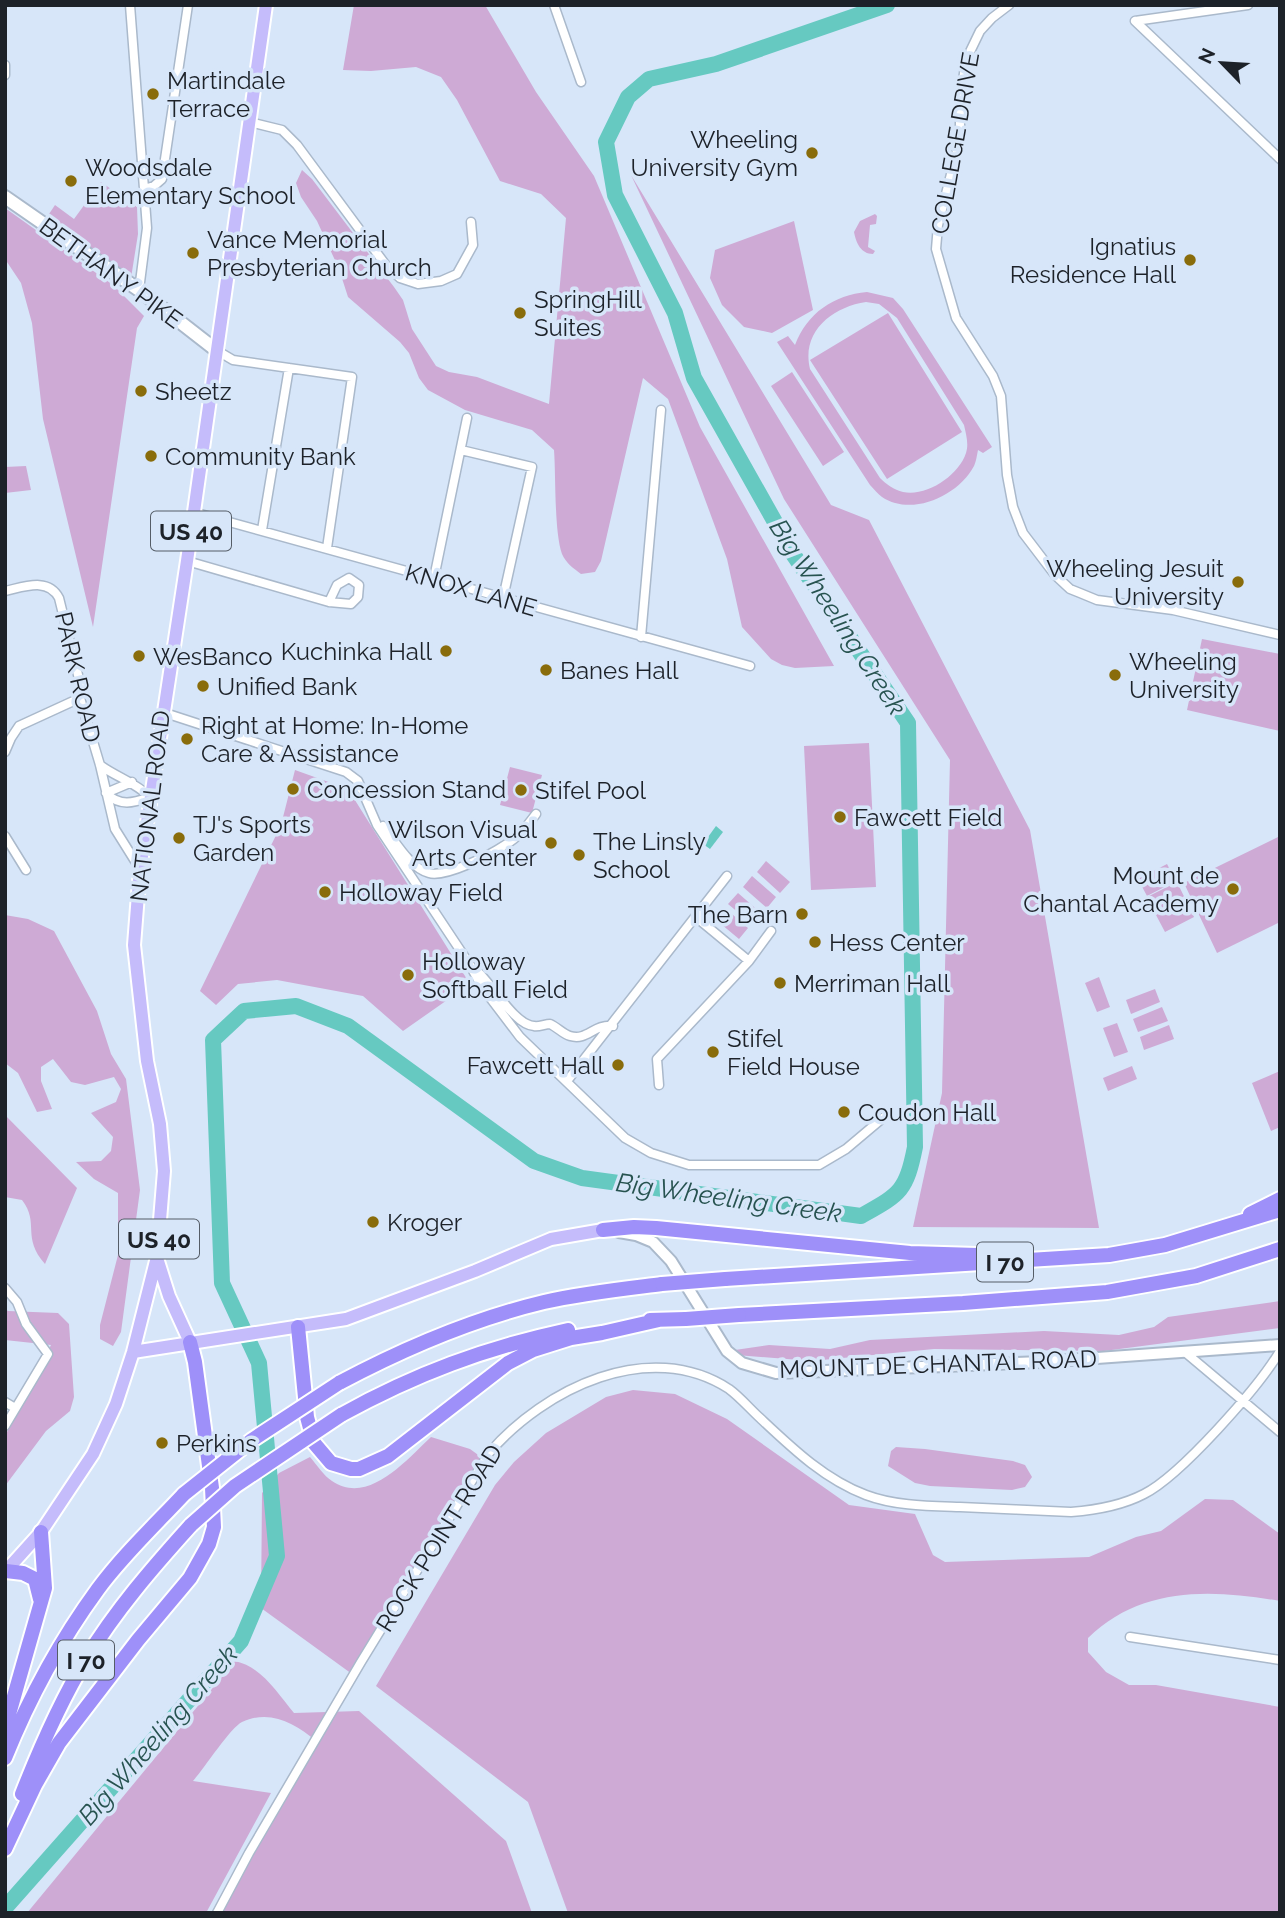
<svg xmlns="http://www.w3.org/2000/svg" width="1285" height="1918" font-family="Raleway,sans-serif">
	<rect width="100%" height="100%" fill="#d7e6f9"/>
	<!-- green -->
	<path fill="#ceaad5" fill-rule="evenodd" d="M354 5H485L536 92 594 176 700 427 834 666 795 668 782 665 771 659 742 627 727 559 668 399 643 378 601 561 595 572 581 574C573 568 566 563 562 554 554 531 556 476 554 450L532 430 465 410 428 390 419 378 409 353 400 342 348 297 339 269 317 221 301 197 296 183 302 170 312 179 394 287 403 300 412 329 436 366 449 372 477 377 549 404 566 218 541 194 500 181 457 100 441 77 416 67 371 71 343 70Z
		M631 175 831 505 869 520 1030 830 1099 1228 913 1227 942 1093 950 760 784 499Z
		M101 182 137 207 138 234 131 278 47 217 55 205 74 219Z
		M5 208 113 285 144 316 137 328 93 627 43 419 32 323 21 283 5 259Z
		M875 214 877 216 876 224 870 225 868 247 875 251 873 254C861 254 856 243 854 232L860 221Z
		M794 221 813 310 772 333 744 327 722 305 710 278 715 250Z
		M867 292 893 298 903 309 992 447 983 453 978 450C977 455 976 462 974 466 958 496 912 517 882 497 878 494 874 489 870 485L777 342 788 336 795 345C807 313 834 295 867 292ZM866 302 879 304 897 318 964 425C966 434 969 444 966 453 959 475 927 497 903 492 894 490 886 484 880 478L810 369C801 332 832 307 866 302Z
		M888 313 962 432 887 479 810 360Z
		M792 372 844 452 823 466 771 386Z
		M26 466 31 490 5 493V467Z
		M1202 639 1280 654V731L1187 710Z
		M869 743 876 887 811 890 804 746Z
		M510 767 542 775 532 813 500 805Z
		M295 770 348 789 470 984 403 1031 363 996 277 980 238 984 216 1005 200 991 281 825Z
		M1280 836V922L1217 953 1184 883Z
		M766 861 790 882 780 893 757 872Z
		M1167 864 1176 881 1147 896 1138 879Z
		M752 876 776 897 767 908 743 887Z
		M1177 882 1194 917 1165 932 1156 915 1166 909 1156 914 1147 897Z
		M738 893 761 913 752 924 728 904Z
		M725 908 748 928 739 939 715 919Z
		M5 915 28 919 54 931 97 1011 111 1054 126 1079 140 1190 121 1332 113 1346 100 1339V1325L118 1255V1193L94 1179 76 1162 101 1161 111 1151 113 1137 91 1113 116 1102 121 1089 114 1077 85 1085 71 1082 53 1059 41 1067V1081L52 1109 37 1112 18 1073 5 1063Z
		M1099 977 1110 1007 1097 1012 1085 983Z
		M1155 989 1160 1002 1131 1014 1126 1000Z
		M1162 1007 1168 1021 1138 1032 1133 1019Z
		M1117 1023 1128 1052 1114 1057 1103 1028Z
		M1169 1025 1174 1039 1144 1050 1140 1037Z
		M1132 1066 1137 1079 1108 1091 1103 1078Z
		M1280 1071V1127L1271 1131 1252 1083Z
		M5 1115 77 1188 45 1264C21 1237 40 1223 22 1200L5 1197Z
		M1280 1301V1328L1104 1351 934 1349 812 1361 736 1355 735 1350 769 1345 830 1349 870 1340 1044 1331 1119 1335 1154 1327 1168 1317Z
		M5 1309 8 1311 58 1313 69 1324 74 1397 70 1411 46 1431 5 1486V1436L51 1345 5 1340Z
		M633 1390 675 1394 727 1419 849 1505 915 1514 933 1555 945 1562 1089 1557 1136 1537 1161 1531 1205 1499 1233 1500 1280 1534V1601C1211 1589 1141 1586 1088 1638V1652L1106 1672 1129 1685H1156L1280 1707V1913H568L528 1802 376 1686 495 1485 514 1462 546 1433 606 1397Z
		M431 1437 470 1449 481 1457 352 1674 261 1608 262 1493 279 1473 310 1457C316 1464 324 1476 332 1481 369 1506 407 1459 431 1437Z
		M896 1447 925 1449 1013 1461 1025 1465 1032 1477 1025 1487 1012 1490 930 1486 915 1483 888 1466 891 1451Z
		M235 1661C262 1667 277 1693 294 1713L359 1711 506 1841 532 1913H219L316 1741C295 1723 270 1709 242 1722 231 1727 203 1770 193 1781L271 1793 206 1913H27Z"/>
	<!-- water -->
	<path fill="#66c9c1" d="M716 826 723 832 710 849 703 844Z"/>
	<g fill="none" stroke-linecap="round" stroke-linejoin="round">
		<!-- river -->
		<path stroke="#66c9c1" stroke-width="16" d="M5 1908 241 1641 277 1556 259 1363 222 1283 213 1040 244 1011 296 1006 348 1026 534 1161 582 1178 861 1216C900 1194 906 1192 915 1147L908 723 793 554 694 378 675 313 615 195 606 142 628 97 649 79 716 64 887 5"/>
		<!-- minor casing -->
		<g stroke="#aab9cb" stroke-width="11">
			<path id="minor" d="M130 5 147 228 139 290
				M554 5 581 82
				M1009 5 992 18 980 31 966 60 960 100V139L938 225 936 249 956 318 993 376 1001 396 1007 475 1013 507 1023 533 1055 575 1070 589 1080 593 1097 600 1173 610 1280 635
				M1135 21 1280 159
				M1135 21 1248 5
				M5 65V75
				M249 122 282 130 297 145 385 264 400 278 418 284 441 281 457 274 473 245 471 222
				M144 189 154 186 162 179 188 5
				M216 350 233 360 352 377 327 548
				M461 450 532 467 503 598
				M193 512 750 666
				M262 530 289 368
				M187 561 329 602 351 604 358 597 359 585 349 578 337 585 329 602
				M434 578 467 418
				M5 591C24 587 48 577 59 598L82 691 80 698 100 765 115 829 140 869
				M641 637 661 410
				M162 712 346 772 358 781 377 825 470 965 482 987 520 1037 625 1138 651 1153 689 1165H819L846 1149 884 1117
				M5 752 11 738 19 726 80 698
				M100 765C116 777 135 782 150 797 133 803 120 807 106 793
				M106 793 132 782
				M383 826C396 842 409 867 429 873 445 878 490 855 505 845 518 838 527 826 536 814
				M5 836 26 870
				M697 918 749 961
				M475 969C491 982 514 1025 534 1026 539 1027 545 1024 550 1024 557 1027 563 1034 570 1036 588 1041 593 1024 613 1026
				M567 1081 727 876
				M659 1085 657 1059 749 961 771 931
				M5 1288 17 1302 26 1324 48 1354 5 1426
				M1186 1353 1280 1432
				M5 1402 15 1408
				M1130 1637 1280 1660
				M217 1913 249 1853 361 1662 489 1453C544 1389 649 1337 729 1389 740 1397 750 1409 760 1418 792 1448 824 1479 866 1495 895 1506 929 1506 960 1507 997 1509 1034 1510 1071 1512 1097 1510 1121 1506 1144 1494 1180 1476 1259 1387 1280 1351"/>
		</g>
		<!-- tertiary casing -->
		<g stroke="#aab9cb" stroke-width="14">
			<path id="tertiary" d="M619 1232 636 1235 653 1242 671 1261 727 1351 742 1363 776 1373 1041 1362 1280 1345"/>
		</g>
		<!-- secondary casing -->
		<g stroke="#aab9cb" stroke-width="16">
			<path id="secondary" d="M5 197 139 290 216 350"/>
		</g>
		<!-- primary casing -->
		<g stroke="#fff" stroke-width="16">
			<path id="primary" d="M157 1258 169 1296 190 1342
				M133 1352 346 1319 475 1271 551 1239 603 1230
				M5 1572 41 1532 93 1454 116 1404 133 1352 157 1257 164 1171 160 1124 147 1061 134 945 140 869 187 561 266 5"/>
		</g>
		<!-- motorway casing -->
		<g stroke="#fff" stroke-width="18">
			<path id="motorway" d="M1250 1214 1280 1199
				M603 1230 634 1227 656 1228 910 1253 977 1255
				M725 1279 1109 1255 1165 1245 1280 1210
				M739 1315 963 1303 1107 1292 1196 1276 1280 1249
				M650 1320 686 1319
				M298 1327 307 1417 314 1443 331 1463 351 1469H359L388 1456 508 1363 533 1350 571 1338 602 1333 659 1320
				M339 1383C403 1349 473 1319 544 1302 583 1293 622 1289 662 1284
				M341 1415C415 1374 485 1348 568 1330
				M6 1571 23 1573 35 1579 40 1599
				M5 1728 45 1588 41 1532
				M5 1758C29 1698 60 1641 98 1589 123 1555 155 1525 184 1494
				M22 1794C40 1748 60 1702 86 1659 115 1611 153 1567 191 1525
				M5 1849 35 1785 59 1743 138 1640 190 1578 209 1544 214 1527 212 1488 195 1362 190 1342"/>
		</g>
		<!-- minor -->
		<use href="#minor" stroke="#fff" stroke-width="8"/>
		<!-- tertiary -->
		<use href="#tertiary" stroke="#fff" stroke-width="10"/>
		<!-- secondary -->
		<use href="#secondary" stroke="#fff" stroke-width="12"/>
		<!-- primary -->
		<use href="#primary" stroke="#c5bcfb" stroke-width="12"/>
		<!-- motorway -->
		<use href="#motorway" stroke="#9e90f9" stroke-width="14"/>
		<!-- motorway-bridge casing -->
		<g stroke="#fff" stroke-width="18" stroke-linecap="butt">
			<path id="motorway-bridge" d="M662 1284 725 1279
				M686 1319 739 1315
				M184 1494 252 1440 339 1383
				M191 1525 235 1486 341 1415"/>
		</g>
		<!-- motorway-bridge -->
		<use href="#motorway-bridge" stroke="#9e90f9" stroke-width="14"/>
	</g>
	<!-- markers -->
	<g fill="#896c0b" stroke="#d7e6f9" stroke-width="2.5">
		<circle cx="153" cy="94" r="7"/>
		<circle cx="812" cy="153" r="7"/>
		<circle cx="71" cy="181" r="7"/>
		<circle cx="193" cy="253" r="7"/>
		<circle cx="1190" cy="260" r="7"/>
		<circle cx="520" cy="313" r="7"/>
		<circle cx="141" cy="391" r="7"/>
		<circle cx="151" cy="456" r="7"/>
		<circle cx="1238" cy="582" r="7"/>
		<circle cx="446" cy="651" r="7"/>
		<circle cx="139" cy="656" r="7"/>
		<circle cx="546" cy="670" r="7"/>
		<circle cx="1115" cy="675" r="7"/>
		<circle cx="203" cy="686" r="7"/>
		<circle cx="187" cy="739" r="7"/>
		<circle cx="293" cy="789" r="7"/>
		<circle cx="521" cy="790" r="7"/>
		<circle cx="840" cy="817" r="7"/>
		<circle cx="179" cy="838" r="7"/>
		<circle cx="551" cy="843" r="7"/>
		<circle cx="579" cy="855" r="7"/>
		<circle cx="1233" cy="889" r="7"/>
		<circle cx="325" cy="892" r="7"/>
		<circle cx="802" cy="914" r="7"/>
		<circle cx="815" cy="942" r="7"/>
		<circle cx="408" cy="975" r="7"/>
		<circle cx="780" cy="983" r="7"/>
		<circle cx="713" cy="1052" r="7"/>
		<circle cx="618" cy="1065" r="7"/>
		<circle cx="844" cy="1112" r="7"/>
		<circle cx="373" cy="1222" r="7"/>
		<circle cx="162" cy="1443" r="7"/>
	</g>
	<g text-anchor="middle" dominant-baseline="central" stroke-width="7" stroke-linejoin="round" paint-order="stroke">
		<!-- shield labels -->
		<g fill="#d7e6f9" stroke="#555d67" stroke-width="2">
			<rect x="151" y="511.5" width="80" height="39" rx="5"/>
			<rect x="119" y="1219.5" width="80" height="39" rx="5"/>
			<rect x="977" y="1242.5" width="56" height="39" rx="5"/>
			<rect x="58" y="1640.5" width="56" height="39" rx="5"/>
		</g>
		<g font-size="23" font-weight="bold" fill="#1d2229">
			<text x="191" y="531">US 40</text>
			<text x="159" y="1239">US 40</text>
			<text x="1005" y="1262">I 70</text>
			<text x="86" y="1660">I 70</text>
		</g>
		<!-- poi labels -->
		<g font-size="24" fill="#1d2229" stroke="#d7e6f9" text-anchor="start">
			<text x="167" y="80">Martindale<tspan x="167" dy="28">Terrace</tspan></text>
			<text x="798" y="139" text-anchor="end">Wheeling<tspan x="798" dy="28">University Gym</tspan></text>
			<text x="85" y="167">Woodsdale<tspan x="85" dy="28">Elementary School</tspan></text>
			<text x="207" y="239">Vance Memorial<tspan x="207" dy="28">Presbyterian Church</tspan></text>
			<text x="1176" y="246" text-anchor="end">Ignatius<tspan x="1176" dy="28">Residence Hall</tspan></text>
			<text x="534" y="299">SpringHill<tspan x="534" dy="28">Suites</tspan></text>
			<text x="155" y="391">Sheetz</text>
			<text x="165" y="456">Community Bank</text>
			<text x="1224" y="568" text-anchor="end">Wheeling Jesuit<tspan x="1224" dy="28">University</tspan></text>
			<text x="432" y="651" text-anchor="end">Kuchinka Hall</text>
			<text x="153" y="656">WesBanco</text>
			<text x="1129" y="661">Wheeling<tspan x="1129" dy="28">University</tspan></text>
			<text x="560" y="670">Banes Hall</text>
			<text x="217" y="686">Unified Bank</text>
			<text x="201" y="725">Right at Home: In-Home<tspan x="201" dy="28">Care &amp; Assistance</tspan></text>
			<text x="307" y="789">Concession Stand</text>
			<text x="535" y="790">Stifel Pool</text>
			<text x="854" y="817">Fawcett Field</text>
			<text x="193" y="824">TJ's Sports<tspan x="193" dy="28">Garden</tspan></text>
			<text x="537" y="829" text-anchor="end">Wilson Visual<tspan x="537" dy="28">Arts Center</tspan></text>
			<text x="593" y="841">The Linsly<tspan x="593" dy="28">School</tspan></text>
			<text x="1219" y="875" text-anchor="end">Mount de<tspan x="1219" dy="28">Chantal Academy</tspan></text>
			<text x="339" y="892">Holloway Field</text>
			<text x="788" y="914" text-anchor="end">The Barn</text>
			<text x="829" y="942">Hess Center</text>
			<text x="422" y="961">Holloway<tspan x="422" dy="28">Softball Field</tspan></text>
			<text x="794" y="983">Merriman Hall</text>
			<text x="727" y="1038">Stifel<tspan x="727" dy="28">Field House</tspan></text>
			<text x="604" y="1065" text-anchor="end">Fawcett Hall</text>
			<text x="858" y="1112">Coudon Hall</text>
			<text x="387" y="1222">Kroger</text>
			<text x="176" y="1443">Perkins</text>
		</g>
		<!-- street labels -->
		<g font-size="24" fill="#1d2229" stroke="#d7e6f9">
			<text transform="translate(955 143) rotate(-80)">COLLEGE DRIVE</text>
			<text transform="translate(111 273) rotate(36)">BETHANY PIKE</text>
			<text transform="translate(471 590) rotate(16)">KNOX LANE</text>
			<text transform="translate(78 677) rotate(77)">PARK ROAD</text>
			<text transform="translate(150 806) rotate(-83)">NATIONAL ROAD</text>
			<text transform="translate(938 1364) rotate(-2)">MOUNT DE CHANTAL ROAD</text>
			<text transform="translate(439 1538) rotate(-58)">ROCK POINT ROAD</text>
		</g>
		<!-- water labels -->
		<g font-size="26" font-style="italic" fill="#275350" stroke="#d7e6f9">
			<text transform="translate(838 617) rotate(57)">Big Wheeling Creek</text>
			<text transform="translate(729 1198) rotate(8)">Big Wheeling Creek</text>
			<text transform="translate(158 1735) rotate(-49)">Big Wheeling Creek</text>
		</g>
	</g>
	<!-- border -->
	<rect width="1285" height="1918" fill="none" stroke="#1d2229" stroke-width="14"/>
	<!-- north arrow -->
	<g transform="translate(1222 63) rotate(295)" stroke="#d7e6f9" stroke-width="5" paint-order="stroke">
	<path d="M0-5L12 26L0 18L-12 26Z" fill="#1d2229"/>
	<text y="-10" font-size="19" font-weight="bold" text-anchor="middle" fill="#1d2229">N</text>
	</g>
</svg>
